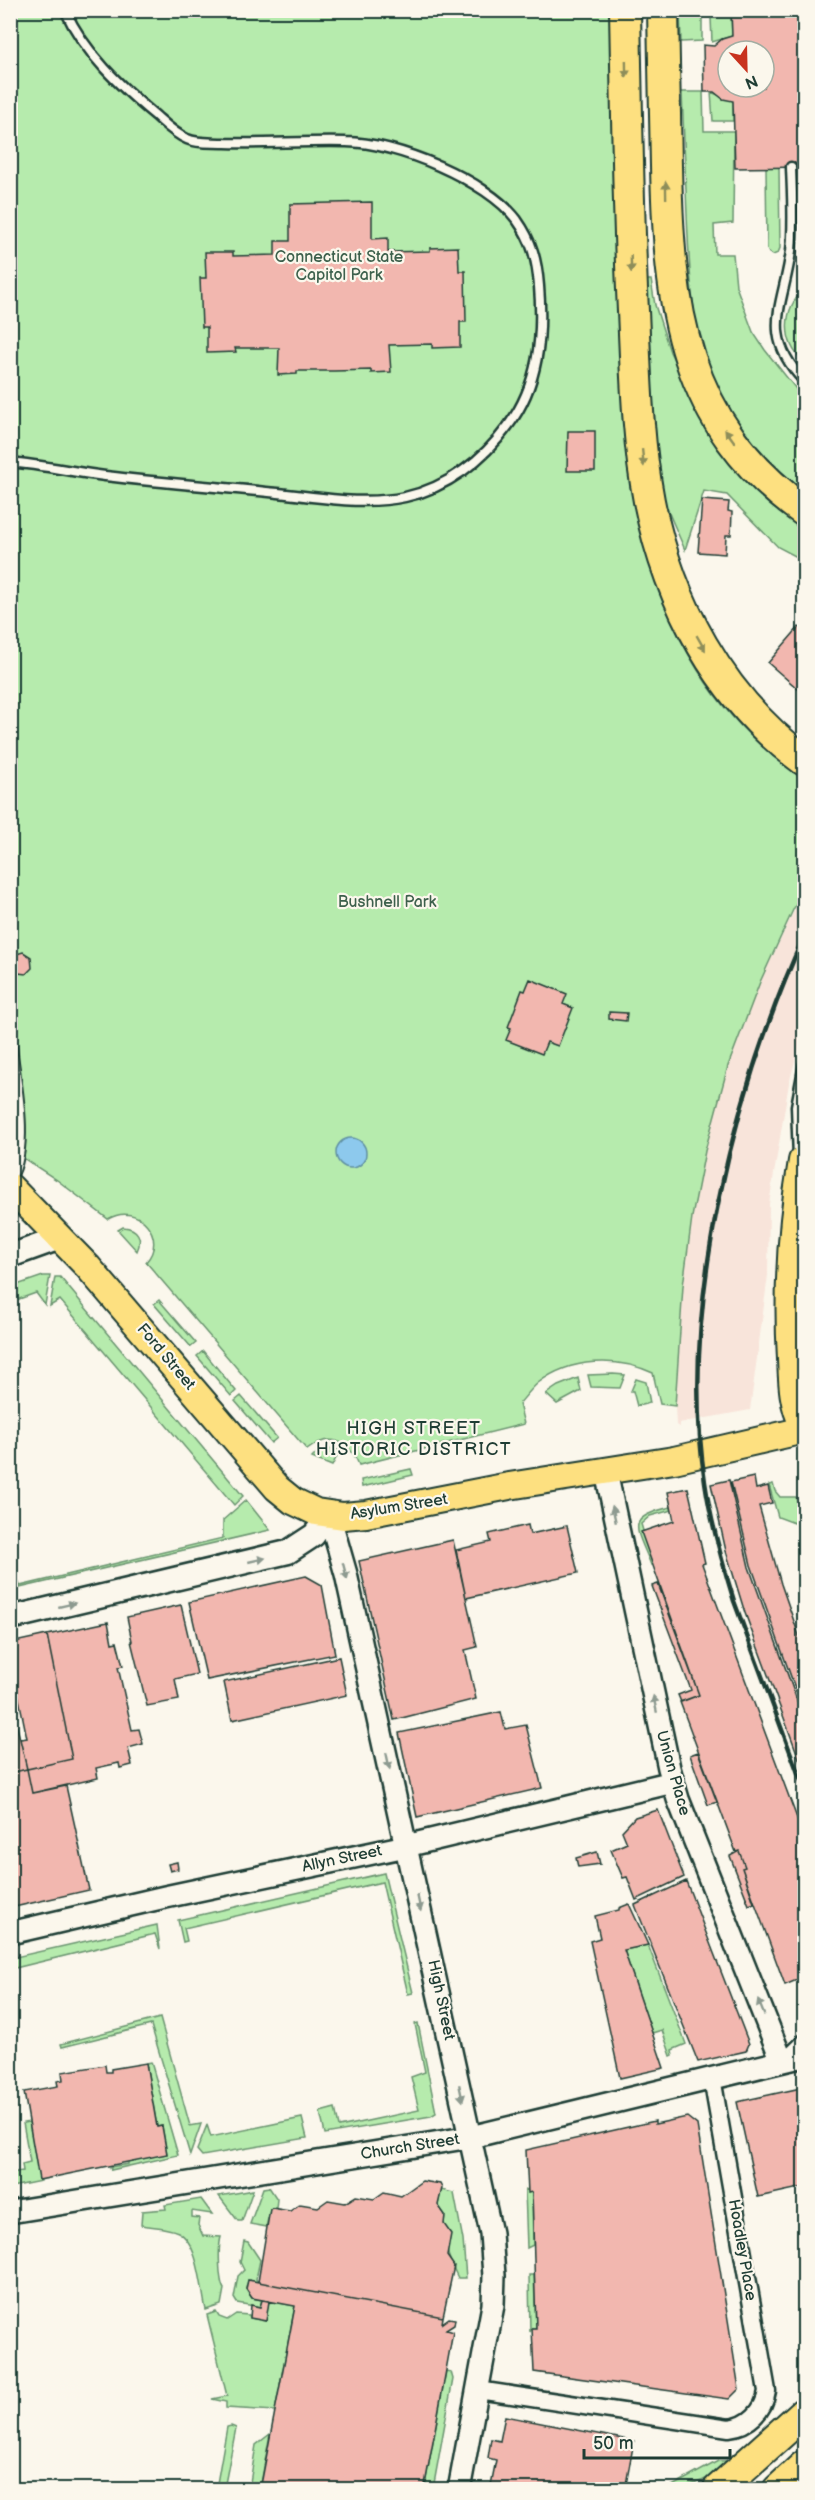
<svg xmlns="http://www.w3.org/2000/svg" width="815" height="2500" font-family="'Balsamiq Sans',sans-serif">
	<rect width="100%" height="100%" fill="#fbf7ec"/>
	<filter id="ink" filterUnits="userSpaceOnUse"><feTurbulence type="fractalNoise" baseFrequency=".0167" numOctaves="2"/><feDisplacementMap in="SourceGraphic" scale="12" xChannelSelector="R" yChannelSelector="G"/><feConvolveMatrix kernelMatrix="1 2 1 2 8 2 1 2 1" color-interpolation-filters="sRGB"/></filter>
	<g filter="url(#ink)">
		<!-- built -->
		<path fill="#f8e4da" d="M804 890V1028L789 1083 769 1204 768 1275 750 1410 679 1423V1427L676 1425 675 1406 683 1286 692 1217 705 1151 728 1066 760 982Z"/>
		<!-- green -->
		<path fill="#b6ebad" stroke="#6a9470" stroke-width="1.5" d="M10 11H615L641 530C666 632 714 720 804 778V890L793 910 760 982 728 1066 705 1151 692 1217 683 1286 675 1406 660 1404 653 1373C617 1356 570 1358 538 1383 531 1389 525 1397 519 1404L524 1424 359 1465C349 1440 329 1432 307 1450L146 1262C168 1238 139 1201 108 1219L57 1180 11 1150Z
			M680 11H702V41L681 42Z
			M731 16 732 36 712 42 711 17Z
			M682 92H703L704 131H734L733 223 714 225 715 254H733L736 286 753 332 765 350 804 399V492C775 467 745 439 725 405 691 344 690 282 687 215 685 174 684 133 682 92Z
			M711 92 733 101V121H713Z
			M766 167H779L780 248 778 253 773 255 769 253 767 249Z
			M644 280H651L655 305 670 352 688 388 804 525V551L799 558 778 547 727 495 704 491 685 550 665 504 657 451Z
			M804 291V360H803C782 345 782 306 804 291Z
			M123 1227C138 1228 143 1238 137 1251L118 1230Z
			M43 1276H50L45 1305 36 1293 11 1302V1287Z
			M55 1277H60L243 1496 234 1505 60 1300 50 1306Z
			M159 1300 196 1343 191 1347 154 1304Z
			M203 1351 236 1391 231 1396 197 1356Z
			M613 1374 625 1375 620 1388 591 1387 588 1375Z
			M578 1378 581 1391 557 1404 546 1394 558 1386Z
			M636 1379 646 1382 650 1403 637 1406 633 1391H631Z
			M241 1396 277 1438 271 1443 235 1401Z
			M326 1448 340 1450 332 1466 312 1458 320 1450Z
			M411 1469 413 1475 362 1487 361 1480Z
			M773 1484 775 1491 780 1497H796L804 1520 794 1523 778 1517 769 1485Z
			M246 1500 270 1530 11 1590V1586L19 1583 20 1586 223 1538V1520Z
			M671 1507 672 1510 650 1516 641 1524 653 1564 651 1565C636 1527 624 1518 671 1507Z
			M384 1873 413 1993 408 1994 382 1882 184 1928 187 1941 183 1942 178 1920Z
			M157 1925 160 1949 155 1934 11 1969V1958Z
			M648 1945 686 2044 672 2050 673 2055 671 2056 662 2030 652 2033 624 1950Z
			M160 2018 190 2126 201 2124 190 2155 151 2025 62 2047 61 2044Z
			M418 2023 436 2113 431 2116 325 2134 320 2112 335 2108 339 2127 419 2110 411 2077 425 2072 415 2024Z
			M151 2062 178 2155 111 2170 110 2167 128 2164V2161L167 2154 162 2126 157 2127 146 2063Z
			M302 2118 307 2138 202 2156 197 2150 207 2125 211 2137Z
			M29 2122 41 2181 11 2187 10 2173 23 2171 22 2164 30 2162 23 2123Z
			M269 2187 277 2199 276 2208 270 2210 266 2227 250 2224 263 2188Z
			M525 2189 532 2192 533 2245 527 2248Z
			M253 2190 242 2221H238L219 2196Z
			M441 2190 454 2193 463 2240 466 2278H458C448 2258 441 2238 445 2215L438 2205Z
			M201 2199 212 2214 192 2211V2217L199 2218 198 2225 203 2236 221 2237C218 2247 219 2282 224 2289L221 2305 206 2310C201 2289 199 2243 178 2232 167 2227 152 2227 141 2225L142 2211 166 2209 165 2205Z
			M244 2241 248 2242 260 2260 256 2279 258 2282 248 2280 246 2289 252 2298 262 2300 260 2307 237 2303 234 2298 238 2276 244 2270 240 2262Z
			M529 2275H534L536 2328H532L530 2332Z
			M269 2301 295 2306 275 2411 226 2408V2402L212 2399 227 2396 207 2315 216 2312 219 2317 227 2320 236 2314 249 2315 250 2318 266 2321Z
			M446 2371 451 2372 453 2379 433 2489 424 2490Z
			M231 2426 236 2428 224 2489H216L227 2427Z
			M270 2434 260 2489H249L256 2445Z
			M734 2460C717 2476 689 2489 665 2490L718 2461Z"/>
		<!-- water -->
		<path fill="#8dc9ed" stroke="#6191a3" stroke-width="1.5" d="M336 1153a15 15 0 1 1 30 0a15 15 0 1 1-30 0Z"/>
		<!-- building -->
		<path fill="#f2b7af" stroke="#1f3d34" stroke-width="1.5" fill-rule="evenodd" d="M731 10H804V167L735 168 733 101 723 99 714 92H704L703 45 714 46 722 39 732 36ZM728 51H764V87H728Z
			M372 202V239L388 238V252L430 251V248L458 247 459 271H465L466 322H460V347L432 348V344L389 345 391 372 371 373V370L334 371H297V374L278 375 279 348H235L236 352 207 353V327H202L201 302 200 278H206L205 252H233V256L275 255V241H290V204Z
			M568 431H595V471H567Z
			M702 500 729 502 728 511 732 512 731 535H726L725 554 698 552Z
			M799 627 804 631V694L768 663Z
			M23 952 31 957 32 968 26 974 10 972V956Z
			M530 979 567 994 563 1004 573 1008 558 1046 547 1042 542 1054 506 1040 511 1028 508 1027 522 990 525 991Z
			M609 1012 627 1013 626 1021 609 1019Z
			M754 1477 756 1489 768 1486 772 1503 759 1506 781 1584 804 1650V1713L751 1565 731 1482Z
			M729 1480 749 1567 804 1720V1772L745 1613 726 1551 711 1484Z
			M688 1488 705 1563 702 1564 804 1837V1977L785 1985 742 1868 745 1867 739 1851 736 1852 680 1702 699 1695 641 1532 674 1521 668 1492Z
			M528 1525 530 1534 567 1526 578 1573 466 1598 456 1550 491 1542 489 1534Z
			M453 1540 477 1647 465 1650 476 1699 394 1720 359 1561Z
			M306 1576 322 1585 335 1654 207 1680 189 1602Z
			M658 1584 699 1695 681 1702 678 1695 691 1690 652 1586Z
			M181 1605 197 1674 175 1679 179 1700 147 1706 131 1641H132L127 1617Z
			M108 1622 112 1643 117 1642 123 1666 118 1667 132 1730 139 1729 143 1744 128 1748 132 1765 120 1768 119 1763 96 1768 98 1778 32 1793 27 1769 72 1759 47 1635Z
			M47 1635 72 1759 27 1769 20 1739 27 1738 16 1684 10 1685V1643Z
			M339 1657 347 1695 232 1720 224 1682Z
			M10 1697 27 1769 10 1773Z
			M501 1712 505 1729 526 1725 542 1788 417 1817 399 1733Z
			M698 1752 717 1802 708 1805 690 1755Z
			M27 1769 32 1793 66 1786 89 1890 10 1908V1773Z
			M658 1810 684 1877 636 1900 627 1877 623 1878 611 1850 627 1843 622 1831 635 1817Z
			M739 1851 745 1867 742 1868 754 1903 749 1905 730 1856Z
			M597 1852 600 1864 578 1867 576 1858Z
			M177 1862 178 1869 170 1871 168 1864Z
			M686 1881 749 2044 746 2051 698 2062 635 1905Z
			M629 1904 648 1945 624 1950 664 2068 620 2078 590 1941 600 1938 595 1916 619 1910V1908Z
			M146 2063 157 2127 162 2126 167 2154 39 2180 24 2092 58 2086 57 2081 63 2080 62 2072 105 2065 106 2072H111V2069Z
			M801 2088 804 2103V2187L758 2197 737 2102Z
			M687 2117 697 2125 739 2389 729 2399 534 2372 532 2328H536L532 2192 528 2193 526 2150 655 2121V2124Z
			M422 2181 440 2184 442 2188 438 2205 445 2215 444 2224 451 2234 447 2256 454 2266 443 2317 258 2282 270 2209 272 2208 290 2211 300 2204 318 2207 328 2200 345 2203 356 2196 374 2199 384 2192 401 2196Z
			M248 2280 443 2317 442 2323 449 2318 455 2319 454 2325 446 2330 453 2332 424 2490H260L295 2306 252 2298 246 2289Z
			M262 2300 269 2301 266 2321 250 2318 251 2305 260 2307Z
			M505 2416 634 2441 625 2490H514L491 2485 496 2460 488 2458 491 2439 500 2441Z"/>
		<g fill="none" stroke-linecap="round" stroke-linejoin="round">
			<!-- service casing -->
			<g stroke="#1f3d34" stroke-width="13">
				<path id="service" d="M791 167C792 194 794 223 791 251 784 305 759 334 804 381
					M10 462C42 465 74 472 105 476 163 483 220 487 278 493 319 497 363 506 405 497 447 488 483 460 508 426 539 385 543 335 539 286 537 260 532 241 517 220 487 180 396 142 346 142 306 141 265 144 225 143 212 142 198 144 187 139 175 134 165 124 156 116 120 86 85 54 65 10
					M798 1158 796 1106 804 1064
					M785 2056 804 2038"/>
			</g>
			<!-- pedestrian casing -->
			<g stroke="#1f3d34" stroke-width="16">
				<path id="pedestrian" d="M10 1047C14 1082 28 1145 10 1176"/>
			</g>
			<!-- minor casing -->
			<g stroke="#1f3d34" stroke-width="21">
				<path id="minor" d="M478 2390 729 2428C749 2426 764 2411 767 2391L712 2078"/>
			</g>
			<!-- tertiary casing -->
			<g stroke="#1f3d34" stroke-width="26">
				<path id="tertiary" d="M606 1472 669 1768 678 1799 782 2061
					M329 1515 346 1574 491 2233 494 2276 493 2305 459 2490
					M10 1933 165 1897 406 1846 673 1782
					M10 2212 471 2137 804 2056"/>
			</g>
			<!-- secondary casing -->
			<g stroke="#1f3d34" stroke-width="27">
				<path id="secondary" d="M10 1256 60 1238
					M10 1618 288 1552 314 1535 329 1515"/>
			</g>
			<!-- primary casing -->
			<g stroke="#1f3d34" stroke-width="30">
				<path id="primary" d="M10 1187 88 1267 277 1488 293 1501 316 1512 343 1516 366 1514 509 1486 674 1460 804 1430"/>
			</g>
			<!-- motorway casing -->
			<g stroke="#1f3d34" stroke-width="34">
				<path id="motorway" d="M625 10C627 111 628 211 633 311 636 373 637 439 649 501 669 602 720 699 804 760
					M663 10C664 62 665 114 666 166 669 305 681 423 804 511
					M804 1161C793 1226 789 1292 793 1359 794 1380 794 1403 804 1422
					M718 2490 804 2413
					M778 2490 804 2466"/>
			</g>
			<!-- service -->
			<use href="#service" stroke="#fbf7ec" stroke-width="8"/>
			<!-- pedestrian -->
			<use href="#pedestrian" stroke="#fbf7ec" stroke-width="12"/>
			<!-- minor -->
			<use href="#minor" stroke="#fbf7ec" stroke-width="16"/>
			<!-- tertiary -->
			<use href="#tertiary" stroke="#fbf7ec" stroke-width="21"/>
			<!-- secondary -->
			<use href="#secondary" stroke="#fbf7ec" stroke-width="22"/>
			<!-- primary -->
			<use href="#primary" stroke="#fde080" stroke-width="26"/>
			<!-- motorway -->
			<use href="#motorway" stroke="#fde080" stroke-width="30"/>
			<!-- rail -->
			<path stroke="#1f3d34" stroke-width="4.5" d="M804 936C733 1094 679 1309 705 1482 711 1523 722 1562 734 1601L804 1789"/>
		</g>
		<!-- one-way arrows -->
		<defs><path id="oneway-solid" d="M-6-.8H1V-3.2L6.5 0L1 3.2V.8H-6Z" transform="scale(1.5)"/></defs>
		<g fill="#8e8e5a">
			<use href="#oneway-solid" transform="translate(626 69) rotate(89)"/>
			<use href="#oneway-solid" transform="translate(666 190) rotate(-91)"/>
			<use href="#oneway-solid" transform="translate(631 264) rotate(88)"/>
			<use href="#oneway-solid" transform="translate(730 436) rotate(-126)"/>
			<use href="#oneway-solid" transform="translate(643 458) rotate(84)"/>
			<use href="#oneway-solid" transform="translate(701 643) rotate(60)"/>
		</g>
		<g fill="#8d9a90">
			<use href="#oneway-solid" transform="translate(614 1514) rotate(-102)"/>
			<use href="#oneway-solid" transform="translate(257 1560) rotate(-13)"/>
			<use href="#oneway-solid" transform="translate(345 1571) rotate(75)"/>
			<use href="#oneway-solid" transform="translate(67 1605) rotate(-13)"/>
			<use href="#oneway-solid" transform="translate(655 1704) rotate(-102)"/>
			<use href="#oneway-solid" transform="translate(388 1761) rotate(78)"/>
			<use href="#oneway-solid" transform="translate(419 1903) rotate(78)"/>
			<use href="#oneway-solid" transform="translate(761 2007) rotate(-112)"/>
			<use href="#oneway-solid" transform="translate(461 2093) rotate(78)"/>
		</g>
	</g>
	<g text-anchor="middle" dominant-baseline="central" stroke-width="4.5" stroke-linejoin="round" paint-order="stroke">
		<!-- park labels -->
		<g font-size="16" fill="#3d604c" stroke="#fbf7ec">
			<text x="339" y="257">Connecticut State<tspan x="339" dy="18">Capitol Park</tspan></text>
			<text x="387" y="902">Bushnell Park</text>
		</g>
		<!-- street labels -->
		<g font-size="16" fill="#1f3d34" stroke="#fbf7ec">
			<text transform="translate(166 1357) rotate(50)">Ford Street</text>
			<text transform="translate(399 1507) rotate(-9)">Asylum Street</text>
			<text transform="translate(673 1773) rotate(74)">Union Place</text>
			<text transform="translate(342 1859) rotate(-12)">Allyn Street</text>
			<text transform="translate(441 2000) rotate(78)">High Street</text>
			<text transform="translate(410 2147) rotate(-9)">Church Street</text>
			<text transform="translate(742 2250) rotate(80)">Hoadley Place</text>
		</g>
		<!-- neighbourhood labels -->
		<g font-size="18" letter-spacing="1.5" fill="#1f3d34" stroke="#fbf7ec">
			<text x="414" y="1428">HIGH STREET<tspan x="414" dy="21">HISTORIC DISTRICT</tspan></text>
		</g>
	</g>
	<!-- margin -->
	<rect width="815" height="2500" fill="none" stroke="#fbf7ec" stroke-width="36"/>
	<rect x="18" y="18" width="779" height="2464" fill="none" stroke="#1f3d34" stroke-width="2" filter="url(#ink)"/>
	<!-- north arrow -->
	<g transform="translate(746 69) rotate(158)"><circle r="28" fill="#fbf7ec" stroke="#a3ada2" stroke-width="1.5"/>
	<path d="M0-4.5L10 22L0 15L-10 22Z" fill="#c8321e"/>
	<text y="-9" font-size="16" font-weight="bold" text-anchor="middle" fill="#1f3d34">N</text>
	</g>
	<!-- scale -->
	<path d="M584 2449v9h146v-9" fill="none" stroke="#1f3d34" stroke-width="3"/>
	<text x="593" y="2449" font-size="18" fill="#1f3d34" stroke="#fbf7ec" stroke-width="4.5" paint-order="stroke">50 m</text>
</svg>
